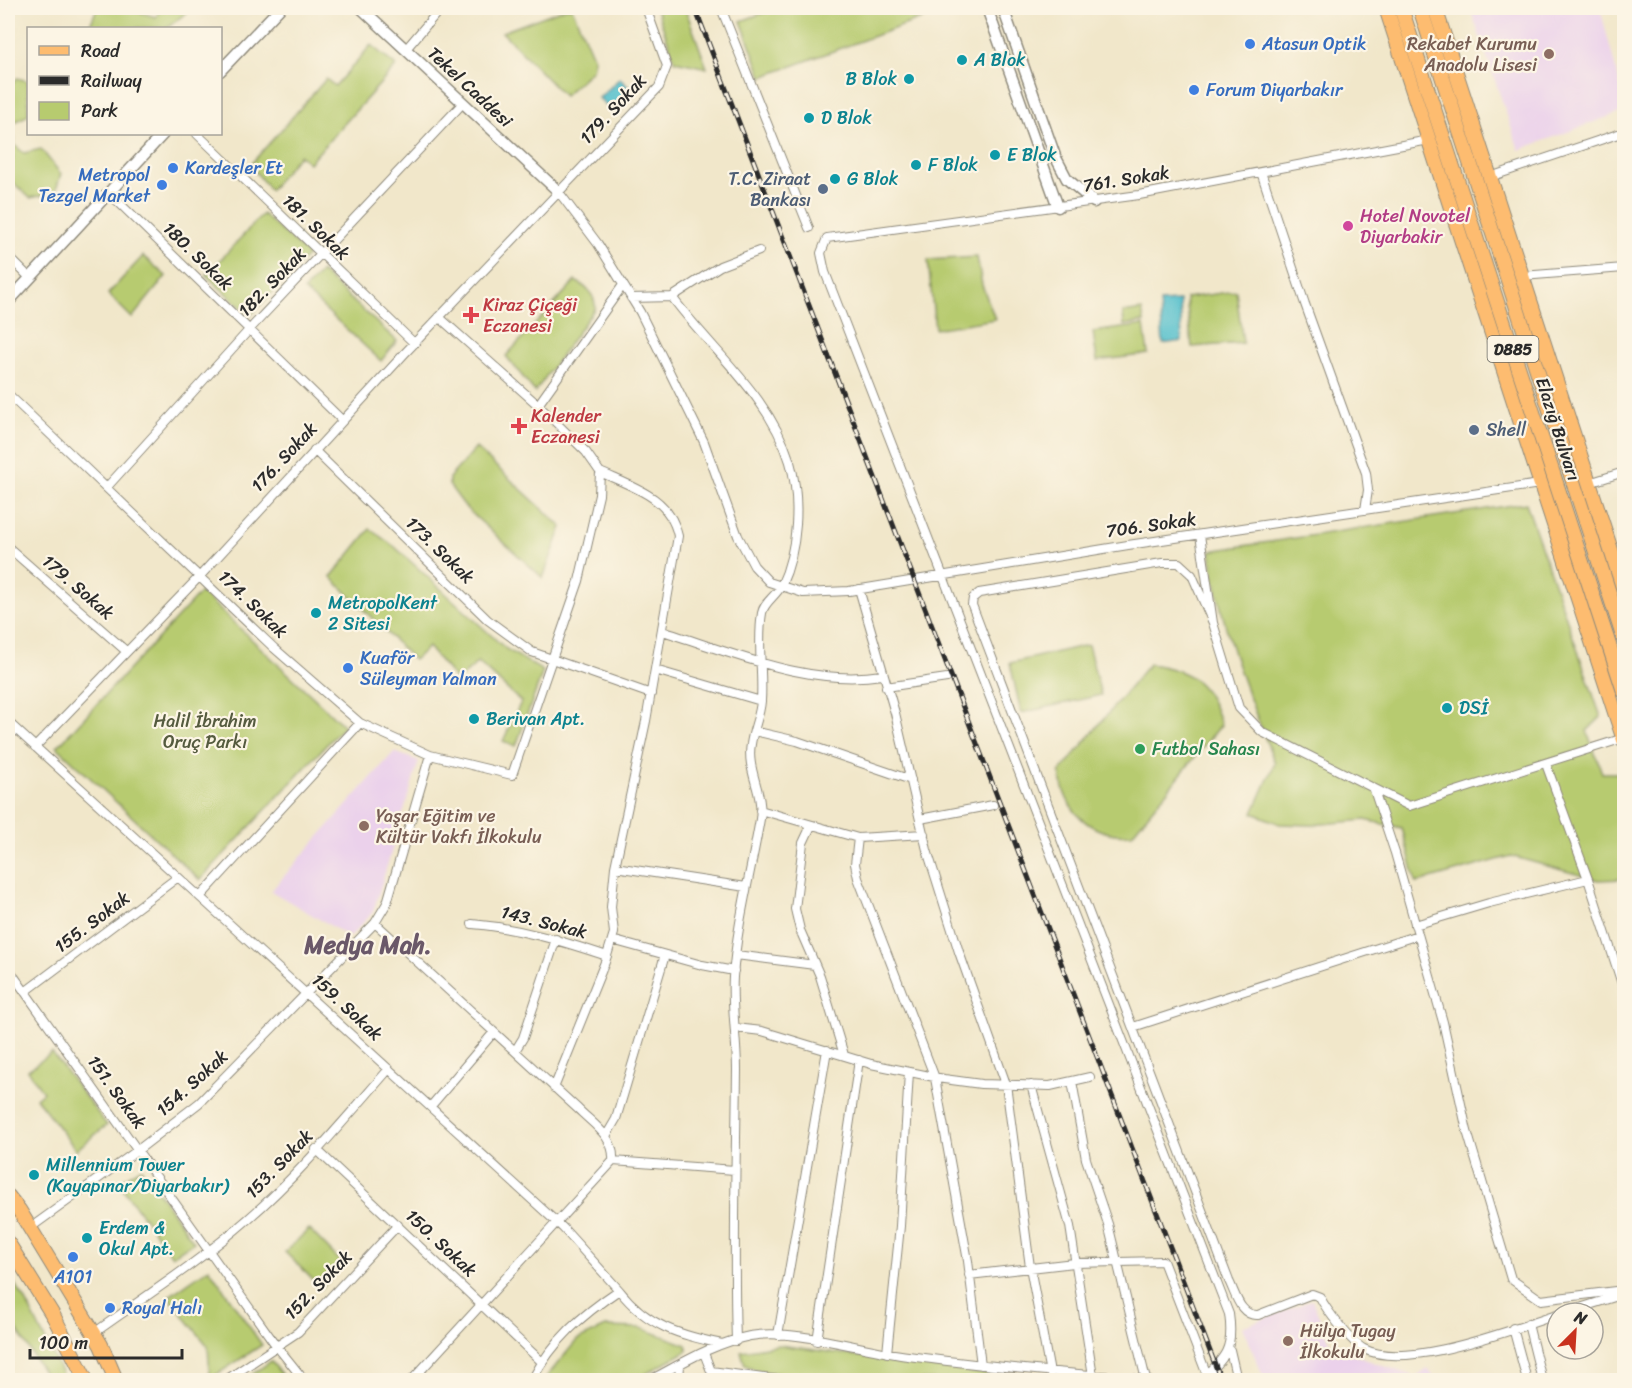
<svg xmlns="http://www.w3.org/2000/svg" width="1632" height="1388" font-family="Sriracha,sans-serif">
	<rect width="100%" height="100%" fill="#fcf5e5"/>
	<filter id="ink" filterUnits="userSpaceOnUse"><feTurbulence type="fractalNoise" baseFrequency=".0167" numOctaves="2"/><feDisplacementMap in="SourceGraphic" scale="12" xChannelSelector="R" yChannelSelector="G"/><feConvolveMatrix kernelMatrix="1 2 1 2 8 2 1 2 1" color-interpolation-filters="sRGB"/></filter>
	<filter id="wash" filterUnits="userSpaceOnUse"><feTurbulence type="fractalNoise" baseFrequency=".008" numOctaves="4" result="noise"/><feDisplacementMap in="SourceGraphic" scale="24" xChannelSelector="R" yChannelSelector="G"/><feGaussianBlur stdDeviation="1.35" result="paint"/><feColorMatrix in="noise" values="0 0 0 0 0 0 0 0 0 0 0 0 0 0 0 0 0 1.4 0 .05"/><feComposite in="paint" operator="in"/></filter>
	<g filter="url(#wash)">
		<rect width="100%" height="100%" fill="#f1e7ca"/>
		<!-- built -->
		<path fill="#ebd1eb" d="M1470 8H1600L1624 101V111L1519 150Z
			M394 752 419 761 373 912 350 937 271 891Z
			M1312 1300 1335 1355 1344 1352 1416 1377 1428 1369 1436 1380H1265L1242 1327Z"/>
		<!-- green -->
		<path fill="#b7cb6f" stroke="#717b4d" stroke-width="1.5" d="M97 8H136V11L156 17 161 8H192L167 28H89Z
			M566 8H572L594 59 592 70 564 96 502 32Z
			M656 8H685L707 68 675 61Z
			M777 8H951L762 77 741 21Z
			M371 45 396 66 309 163 299 155 270 190 250 165 326 79 335 86Z
			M17 78 28 81V115L13 123 14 145 24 153 41 149 61 174 55 193 30 198 8 178 13 157 8 154V89Z
			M263 214 308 255 250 316 206 275Z
			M143 256 166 276 132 318 108 294Z
			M977 257 982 285 995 319 935 329 928 260Z
			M321 272 397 341 381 361 304 290Z
			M575 281C586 286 596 296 595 308L535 392 506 356Z
			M1236 291 1243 343 1192 347 1186 298Z
			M1142 310 1144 322 1124 325 1123 313Z
			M1144 325 1148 354 1097 361 1093 332Z
			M476 448 562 527 543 578 467 509 449 485V478Z
			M1526 503 1601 717 1587 731 1602 773H1618L1624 795V879L1598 880 1511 856 1416 883 1402 828 1365 820 1311 825 1280 824 1253 813 1275 763C1248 695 1219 624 1210 551Z
			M370 529 395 547 506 649 543 671 516 746 503 741 521 702 478 662 457 681 428 647 414 660 331 577Z
			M201 592 344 726 200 880 57 747Z
			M1088 645 1101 695 1021 713 1010 663Z
			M1149 664C1192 670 1208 683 1221 725L1132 834C1091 838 1064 811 1060 772Z
			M52 1053 107 1125 76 1150 36 1098 43 1092 28 1070Z
			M141 1168 194 1242 172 1256 118 1182Z
			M309 1229 344 1265 321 1288 285 1252Z
			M209 1268 262 1345 210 1379 208 1346 168 1297Z
			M8 1275 25 1299 65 1380H48L8 1315Z
			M606 1327 641 1328 687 1345V1351L635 1380H544L577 1340Z
			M779 1345 1001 1376 1058 1380H844L759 1371 745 1365 741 1351Z
			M271 1361 286 1380H244Z"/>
		<!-- water -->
		<path fill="#53bfcc" stroke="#3f757c" stroke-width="1.5" d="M620 78 630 89 610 109 599 98Z
			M1180 301 1182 341 1163 344 1160 302Z"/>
	</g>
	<g filter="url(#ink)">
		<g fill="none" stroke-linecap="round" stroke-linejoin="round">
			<!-- minor casing -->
			<g stroke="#8e897a" stroke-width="10">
				<path id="minor" d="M721 8 809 228
					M406 49 441 8
					M197 134 414 343
					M1261 172 1305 304 1366 473 1368 490 1365 510
					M1490 177 1624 132
					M558 191 598 244 640 312 704 442 738 536 754 566 769 582 803 593 849 591 1128 545 1540 484
					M108 192 342 420
					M8 256 30 278
					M1522 276 1624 268
					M672 297C712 351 770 396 790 462 801 500 798 550 781 586 776 596 764 602 762 613 757 642 763 672 761 701 760 716 753 729 751 744 746 770 764 793 760 819 751 872 737 923 733 977 731 1007 737 1040 737 1070 736 1161 733 1250 736 1341
					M631 298 672 297 720 266 759 251
					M8 394 274 648 360 723 430 755 512 775 579 581 599 495 600 472 586 452 538 405 439 317
					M538 405 623 285
					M314 450 488 620 532 652 651 694
					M1589 483 1624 472
					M107 487 249 330 463 103
					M1200 535 1213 623 1239 708 1262 732 1409 806 1624 738
					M8 547 126 651
					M859 589 895 713 927 850 959 952 1006 1084 1030 1267 1050 1373
					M1213 623 1192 575 1179 563H1162L979 593 973 598 972 605 1229 1281C1236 1295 1240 1316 1258 1315L1312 1294 1320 1297C1326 1310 1352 1343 1364 1349 1407 1371 1512 1329 1557 1315
					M662 631C731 652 809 687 882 675
					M655 670 761 701
					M886 687 947 678
					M8 722 563 1228 619 1290C582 1315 553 1340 532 1380
					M754 731 797 741 911 780
					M35 747 200 576 405 353 659 87 667 66 646 8
					M1546 764 1588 879 1624 990
					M1374 790 1395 853 1443 1022 1467 1131 1511 1279 1541 1300 1624 1290
					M760 810 858 838 924 834
					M920 819 993 805
					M811 826 803 843 795 909 800 930 820 976 844 1055
					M858 838 855 864 858 878 935 1078 968 1261 981 1365
					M615 867 746 887
					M200 897 360 723
					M375 923 578 1109C594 1125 615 1137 613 1161L412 1380
					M472 924C519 928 562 941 607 956
					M1415 925 1489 903 1588 879
					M612 940 702 965 734 971
					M736 955 815 965
					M8 968 275 1344 304 1380
					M25 992 178 877
					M1133 1027 1418 935
					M736 1028 762 1031 871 1064 944 1079 981 1084 1050 1086 1090 1077
					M515 1051 523 1038 556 939
					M1072 1081 1086 1159 1108 1224 1146 1380
					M1031 1085 1070 1226 1093 1376
					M554 1088 605 962 614 933 611 907 615 867 646 721 678 536C670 497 633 487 600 472
					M431 1106 494 1032
					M606 1136 616 1119 665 955
					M316 1149 542 1362
					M613 1161 735 1170
					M30 1228 138 1150 199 1103 375 923 387 903 430 755
					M969 1275 1074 1263 1163 1261 1207 1375
					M619 1290C648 1327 678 1334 722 1344
					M1564 1313 1624 1294
					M1528 1324 1542 1380
					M1513 1328 1527 1380
					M94 1333C146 1296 200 1261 248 1219 299 1175 345 1119 389 1069
					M778 1335 827 1050
					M817 1341 859 1060
					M1230 1350 1237 1380
					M704 1353 711 1371 779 1380
					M887 1353 900 1226 909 1072
					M226 1380 298 1332 398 1225
					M650 1380C681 1364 714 1343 750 1336 794 1328 861 1350 908 1356 988 1367 1068 1373 1148 1380
					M679 1380 680 1365
					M1201 1380C1226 1358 1234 1348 1229 1314L825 272 821 253 827 238 1139 195 1429 140"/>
			</g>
			<!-- tertiary casing -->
			<g stroke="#8e897a" stroke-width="13">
				<path id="tertiary" d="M361 8 558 191
					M987 8 1058 207
					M1003 8 1055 156 1067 179 1094 202
					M220 71 280 8
					M8 302 163 134"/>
			</g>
			<!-- primary casing -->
			<g stroke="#8e897a" stroke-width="16">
				<path id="primary" d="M8 1196 19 1210 101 1345 116 1380
					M8 1243 54 1317 86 1380"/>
			</g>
			<!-- trunk casing -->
			<g stroke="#8e897a" stroke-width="16">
				<path id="trunk" d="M1386 8 1624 740
					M1401 8 1624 691
					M1420 8 1624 639
					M1435 8 1624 590"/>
			</g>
			<!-- minor -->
			<use href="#minor" stroke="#fff" stroke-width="8"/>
			<!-- tertiary -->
			<use href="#tertiary" stroke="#fff" stroke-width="10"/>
			<!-- primary -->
			<use href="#primary" stroke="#fdbc70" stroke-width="14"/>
			<!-- trunk -->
			<use href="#trunk" stroke="#fdbc70" stroke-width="14"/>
			<!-- rail casing -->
			<g stroke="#2b2b2b" stroke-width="5">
				<path id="rail" d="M695 8 1221 1380"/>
			</g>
			<!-- rail -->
			<use href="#rail" stroke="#fcf5e5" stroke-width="3" stroke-dasharray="9" stroke-linecap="butt"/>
		</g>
	</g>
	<!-- markers -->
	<g fill="#3f7fe0" stroke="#fcf5e5" stroke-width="2">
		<circle cx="1250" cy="44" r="6"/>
		<circle cx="1194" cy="90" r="6"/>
		<circle cx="173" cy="168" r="6"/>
		<circle cx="162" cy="185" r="6"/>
		<circle cx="348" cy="668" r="6"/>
		<circle cx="73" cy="1257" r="6"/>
		<circle cx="110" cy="1308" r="6"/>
	</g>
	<g fill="#8d6e63" stroke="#fcf5e5" stroke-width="2">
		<circle cx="1549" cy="54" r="6"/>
		<circle cx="364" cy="826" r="6"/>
		<circle cx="1288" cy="1341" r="6"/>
	</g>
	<g fill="#0f9aa8" stroke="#fcf5e5" stroke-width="2">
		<circle cx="962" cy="60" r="6"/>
		<circle cx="909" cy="79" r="6"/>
		<circle cx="809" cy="118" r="6"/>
		<circle cx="995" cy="155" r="6"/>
		<circle cx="916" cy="165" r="6"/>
		<circle cx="835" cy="179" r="6"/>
		<circle cx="316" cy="613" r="6"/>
		<circle cx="1447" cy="708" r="6"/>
		<circle cx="474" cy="719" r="6"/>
		<circle cx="34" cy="1175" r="6"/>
		<circle cx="87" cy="1238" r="6"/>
	</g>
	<g fill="#5c6f8a" stroke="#fcf5e5" stroke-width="2">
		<circle cx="823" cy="189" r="6"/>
		<circle cx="1474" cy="430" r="6"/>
	</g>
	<circle fill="#d1479c" stroke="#fcf5e5" stroke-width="2" cx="1348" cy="226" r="6"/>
	<g fill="#e0444e" stroke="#fcf5e5" stroke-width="2">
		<path d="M468 306h6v6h6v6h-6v6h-6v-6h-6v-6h6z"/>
		<path d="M516 417h6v6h6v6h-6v6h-6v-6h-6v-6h6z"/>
	</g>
	<circle fill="#2e9e5b" stroke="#fcf5e5" stroke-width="2" cx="1140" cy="749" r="6"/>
	<g text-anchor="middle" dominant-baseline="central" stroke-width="4.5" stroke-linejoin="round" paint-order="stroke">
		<!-- shield labels -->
		<rect fill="#fcf5e5" stroke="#6a6863" stroke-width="1.5" x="1487.5" y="336" width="51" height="26" rx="4.5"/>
		<g font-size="16" font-weight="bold" fill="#2b2b2b">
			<text x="1513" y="349">D885</text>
		</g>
		<!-- shop labels -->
		<g font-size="18" fill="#366cbe" stroke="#fcf5e5" text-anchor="start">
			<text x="1262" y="44">Atasun Optik</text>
			<text x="1206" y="90">Forum Diyarbakır</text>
			<text x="185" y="168">Kardeşler Et</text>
			<text x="150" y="175" text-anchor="end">Metropol<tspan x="150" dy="21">Tezgel Market</tspan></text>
			<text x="360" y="658">Kuaför<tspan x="360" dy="21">Süleyman Yalman</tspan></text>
			<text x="73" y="1277" text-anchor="middle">A101</text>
			<text x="122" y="1308">Royal Halı</text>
		</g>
		<!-- education labels -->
		<g font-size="18" fill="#785e54" stroke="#fcf5e5" text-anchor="start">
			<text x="1537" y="44" text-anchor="end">Rekabet Kurumu<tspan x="1537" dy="21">Anadolu Lisesi</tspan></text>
			<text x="376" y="816">Yaşar Eğitim ve<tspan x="376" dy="21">Kültür Vakfı İlkokulu</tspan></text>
			<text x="1300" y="1331">Hülya Tugay<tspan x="1300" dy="21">İlkokulu</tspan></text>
		</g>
		<!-- culture labels -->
		<g font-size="18" fill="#0d838f" stroke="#fcf5e5" text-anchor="start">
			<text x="974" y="60">A Blok</text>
			<text x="897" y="79" text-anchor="end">B Blok</text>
			<text x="821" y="118">D Blok</text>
			<text x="1007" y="155">E Blok</text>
			<text x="928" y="165">F Blok</text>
			<text x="847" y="179">G Blok</text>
			<text x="328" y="603">MetropolKent<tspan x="328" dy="21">2 Sitesi</tspan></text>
			<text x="1459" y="708">DSİ</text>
			<text x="486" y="719">Berivan Apt.</text>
			<text x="46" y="1165">Millennium Tower<tspan x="46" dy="21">(Kayapınar/Diyarbakır)</tspan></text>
			<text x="99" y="1228">Erdem &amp;<tspan x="99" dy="21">Okul Apt.</tspan></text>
		</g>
		<!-- street labels -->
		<g font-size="18" fill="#2b2b2b" stroke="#fcf5e5">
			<text transform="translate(470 87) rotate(43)">Tekel Caddesi</text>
			<text transform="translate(613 109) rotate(-47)">179. Sokak</text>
			<text transform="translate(1126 179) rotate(-9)">761. Sokak</text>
			<text transform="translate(316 227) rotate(44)">181. Sokak</text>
			<text transform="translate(198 256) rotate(44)">180. Sokak</text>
			<text transform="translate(272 282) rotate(-46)">182. Sokak</text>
			<text transform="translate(1558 429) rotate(72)">Elazığ Bulvarı</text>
			<text transform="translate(284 457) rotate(-47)">176. Sokak</text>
			<text transform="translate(1151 525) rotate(-8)">706. Sokak</text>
			<text transform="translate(440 550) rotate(44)">173. Sokak</text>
			<text transform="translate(78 587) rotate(41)">179. Sokak</text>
			<text transform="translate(253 604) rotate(44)">174. Sokak</text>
			<text transform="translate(92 922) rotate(-37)">155. Sokak</text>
			<text transform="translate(544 922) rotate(14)">143. Sokak</text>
			<text transform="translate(347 1007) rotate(43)">159. Sokak</text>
			<text transform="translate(192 1083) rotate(-42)">154. Sokak</text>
			<text transform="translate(117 1092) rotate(54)">151. Sokak</text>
			<text transform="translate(279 1164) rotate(-46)">153. Sokak</text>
			<text transform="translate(441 1243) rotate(43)">150. Sokak</text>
			<text transform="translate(318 1285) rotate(-46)">152. Sokak</text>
		</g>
		<!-- service labels -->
		<g font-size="18" fill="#4e5e75" stroke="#fcf5e5" text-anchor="end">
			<text x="811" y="179">T.C. Ziraat<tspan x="811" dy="21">Bankası</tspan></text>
			<text x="1486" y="430" text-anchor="start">Shell</text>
		</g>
		<!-- hotel labels -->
		<g font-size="18" fill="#b23c85" stroke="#fcf5e5" text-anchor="start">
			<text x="1360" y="216">Hotel Novotel<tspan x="1360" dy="21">Diyarbakir</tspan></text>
		</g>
		<!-- health labels -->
		<g font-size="18" fill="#be3a42" stroke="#fcf5e5" text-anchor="start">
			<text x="483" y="305">Kiraz Çiçeği<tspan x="483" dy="21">Eczanesi</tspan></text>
			<text x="531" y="416">Kalender<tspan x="531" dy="21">Eczanesi</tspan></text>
		</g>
		<!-- park labels -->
		<g font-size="18" fill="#555b3f" stroke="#fcf5e5">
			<text x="205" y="721">Halil İbrahim<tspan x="205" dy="21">Oruç Parkı</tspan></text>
		</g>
		<!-- leisure labels -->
		<g font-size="18" fill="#27864d" stroke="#fcf5e5" text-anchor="start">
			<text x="1152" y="749">Futbol Sahası</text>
		</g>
		<!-- district labels -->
		<g font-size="24" font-weight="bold" fill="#6a5869" stroke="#fcf5e5">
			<text x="368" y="945">Medya Mah.</text>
		</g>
	</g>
	<!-- margin -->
	<rect width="1632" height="1388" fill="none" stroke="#fcf5e5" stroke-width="30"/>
	<!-- legend -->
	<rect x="27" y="27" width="195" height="108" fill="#fcf5e5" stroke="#a8a49b" stroke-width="1.5"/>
	<rect x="39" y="46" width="30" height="9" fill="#fdbc70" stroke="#a8a49b" stroke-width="1.5"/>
	<text x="81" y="57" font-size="18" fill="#2b2b2b">Road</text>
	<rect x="39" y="76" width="30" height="9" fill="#2b2b2b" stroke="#a8a49b" stroke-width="1.5"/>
	<text x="81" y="87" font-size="18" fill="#2b2b2b">Railway</text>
	<rect x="39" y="102" width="30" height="18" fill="#b7cb6f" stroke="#a8a49b" stroke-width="1.5"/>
	<text x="81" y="117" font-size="18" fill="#2b2b2b">Park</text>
	<!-- north arrow -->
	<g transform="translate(1575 1331) rotate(24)"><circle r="28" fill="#fcf5e5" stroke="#a8a49b" stroke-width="1.5"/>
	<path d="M0-4.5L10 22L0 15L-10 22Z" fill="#c8321e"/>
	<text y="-9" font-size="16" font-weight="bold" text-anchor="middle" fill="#2b2b2b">N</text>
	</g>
	<!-- scale -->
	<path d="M30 1349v9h152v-9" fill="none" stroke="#2b2b2b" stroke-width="3"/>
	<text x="39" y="1349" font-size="18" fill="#2b2b2b" stroke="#fcf5e5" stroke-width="4.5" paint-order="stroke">100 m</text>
</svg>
